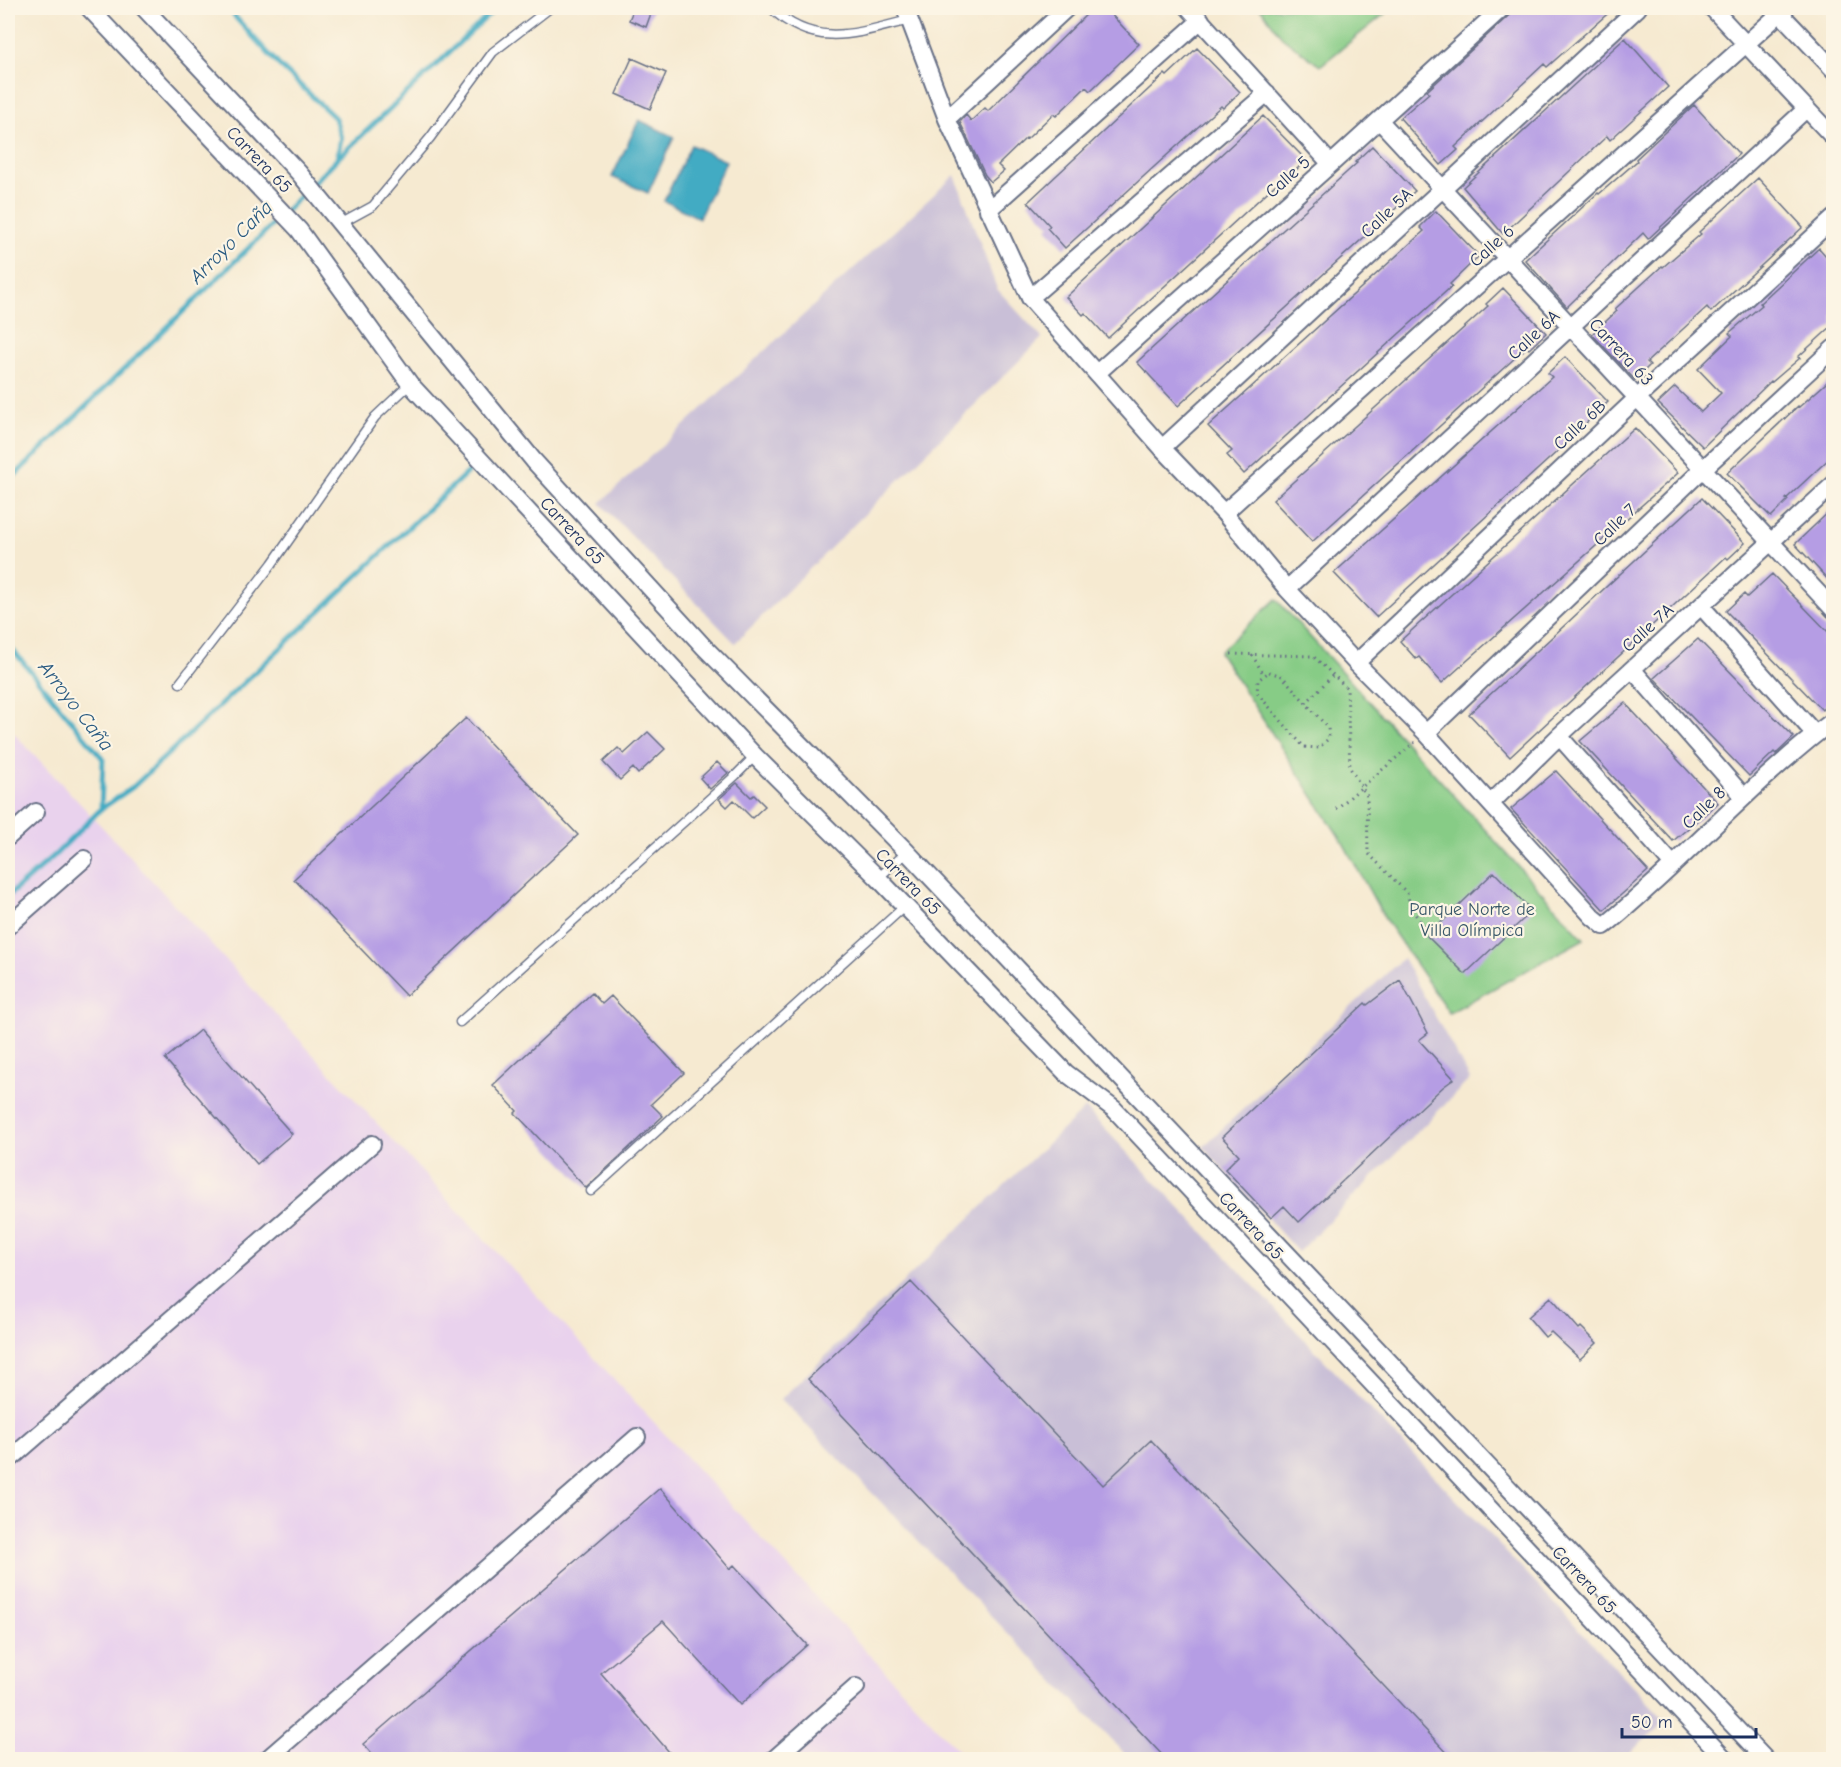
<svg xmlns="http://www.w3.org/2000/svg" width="1841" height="1767" font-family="'Comic Neue',sans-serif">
	<rect width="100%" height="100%" fill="#fcf5e5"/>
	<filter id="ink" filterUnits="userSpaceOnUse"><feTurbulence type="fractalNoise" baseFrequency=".0167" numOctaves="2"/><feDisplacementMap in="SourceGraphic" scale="12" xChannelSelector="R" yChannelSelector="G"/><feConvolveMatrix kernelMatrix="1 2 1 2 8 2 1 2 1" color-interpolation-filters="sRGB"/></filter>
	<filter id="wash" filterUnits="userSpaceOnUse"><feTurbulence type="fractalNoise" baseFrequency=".008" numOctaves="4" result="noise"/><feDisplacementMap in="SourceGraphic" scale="24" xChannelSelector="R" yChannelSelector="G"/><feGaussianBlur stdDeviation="1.35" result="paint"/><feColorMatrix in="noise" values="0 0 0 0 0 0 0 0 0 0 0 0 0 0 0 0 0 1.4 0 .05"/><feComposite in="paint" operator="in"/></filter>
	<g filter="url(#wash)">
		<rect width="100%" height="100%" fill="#f6ead1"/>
		<!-- built -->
		<path fill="#e9d2ed" d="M8 727 105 830 966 1759H8Z"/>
		<!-- industrial -->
		<path fill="#c9bfd7" d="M955 175 997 289 1042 338 735 643 600 503Z
			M1403 958 1470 1079 1298 1252 1203 1147Z
			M1085 1108 1666 1721 1623 1759H1130L781 1399Z"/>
		<!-- green -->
		<path fill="#87cc86" stroke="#517e72" stroke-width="1.5" d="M1260 8H1392L1320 66 1282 37Z
			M1276 599 1584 939 1449 1013 1385 919 1342 841 1219 652Z"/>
		<!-- water -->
		<path fill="#43abc3" stroke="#2f6d90" stroke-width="1.5" d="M639 120 674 137 648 193 612 177Z
			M691 145 726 161 699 218 664 201Z"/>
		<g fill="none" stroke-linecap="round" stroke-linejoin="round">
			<!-- stream -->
			<path stroke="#43abc3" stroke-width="5" d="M337 159 496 8
				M8 482 263 234 337 159 341 138 335 118 278 64 236 18 230 8
				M8 644 103 759 101 809 55 855 8 896
				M101 809 133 787 474 466"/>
		</g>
		<g id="blocks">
			<!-- building -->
			<path fill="#b59de4" d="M634 8H653L646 27 629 20Z
				M1093 8H1105L1139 44 1090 91 1086 87 1056 116 1053 114 1027 139 1026 138 998 165 1004 171 991 182 985 175 960 122 966 115 971 121 985 108 988 111Z
				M1517 8H1614L1547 67 1544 64 1455 147 1458 150 1441 165 1400 118 1429 93 1427 91Z
				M1625 38 1668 87 1610 140 1607 136 1503 234 1463 187Z
				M1197 48 1240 92 1223 108 1221 106 1065 248 1047 228 1050 226 1028 202 1165 74 1167 76Z
				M632 58 666 73 650 109 616 94Z
				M1694 105 1739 154 1648 239 1643 233 1567 307 1525 260 1598 193 1599 194 1637 161 1636 159Z
				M1263 116 1306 160 1289 177 1287 174 1108 338 1085 313 1083 315 1066 297Z
				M1372 146 1415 191 1178 406 1137 362 1357 163 1355 162Z
				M1758 178 1803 227 1711 312 1707 307 1647 362 1650 365 1635 380 1592 334 1617 311 1615 309 1662 266 1663 267 1701 234 1699 232Z
				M1436 211 1479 256 1450 284 1452 286 1244 474 1227 455 1232 451 1208 426 1424 231 1420 227Z
				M1819 248 1833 264V325L1798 357 1800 358 1772 382 1771 381 1703 447 1658 403 1675 387 1701 412 1721 393 1698 369 1732 336 1729 333 1762 305 1760 303Z
				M1503 288 1546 333 1529 349 1527 347 1312 542 1273 500 1488 306 1486 304Z
				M1565 357 1608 402 1582 427 1583 428 1376 617 1334 573 1552 377 1548 373Z
				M1833 377V455L1786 499 1788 500 1771 517 1727 473 1798 406 1799 407Z
				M1635 428 1678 473 1442 683 1419 657 1416 659 1400 641Z
				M1702 498 1745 543 1728 559 1726 557 1510 757 1469 714Z
				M1833 508V585L1795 544Z
				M1772 574 1833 637V698L1822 710 1726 611 1744 594 1747 597Z
				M1698 639 1794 737 1776 754 1774 752 1749 776 1654 678Z
				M1625 703 1718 803 1673 841 1580 741Z
				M466 718 578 835 406 996 294 879Z
				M648 732 665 749 638 774 633 768 620 780 603 762 618 748 624 754Z
				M717 762 728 773 710 789 700 778Z
				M1556 771 1648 871 1604 910 1511 809Z
				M737 783 751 797 754 795 765 806 752 818 734 800 727 807 719 799Z
				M1494 872 1532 911 1465 974 1427 936Z
				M1400 980 1428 1033 1419 1040 1454 1079 1443 1087 1299 1222 1284 1206 1271 1218 1225 1169 1239 1155 1222 1137 1365 1003 1367 1005Z
				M592 993 602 1004 611 996 684 1073 651 1104 663 1116 586 1188 515 1113 517 1111 493 1085Z
				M200 1030 292 1134 257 1164 165 1059Z
				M911 1282 1103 1485 1151 1440 1454 1760H1167L808 1379Z
				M1551 1297 1579 1329 1581 1327 1597 1343 1580 1359 1551 1332 1545 1337 1528 1317Z
				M660 1488 730 1569 734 1565 807 1645 740 1705 663 1621 601 1673 676 1760H377L363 1744Z"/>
		</g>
	</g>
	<g filter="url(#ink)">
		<use href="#blocks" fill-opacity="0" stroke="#687086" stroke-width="1.5"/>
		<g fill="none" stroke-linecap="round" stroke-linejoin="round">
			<!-- lane casing -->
			<g stroke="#687086" stroke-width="11">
				<path id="lane" d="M771 8C815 50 857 33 909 20
					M340 224 373 206 430 138 493 52 550 8
					M180 683 272 564 375 417 410 384
					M878 878 907 852
					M460 1022 736 775 755 756
					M591 1191 905 906"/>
			</g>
			<!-- street casing -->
			<g stroke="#687086" stroke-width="20">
				<path id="street" d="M89 8 299 230 410 384 755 756 878 878 1066 1073 1114 1109 1726 1760
					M144 8 299 173 534 461 704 647 907 852 1766 1760
					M905 8 947 119 1030 298 1162 448 1224 513 1287 589 1356 663 1426 733 1593 917 1604 926C1622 912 1639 896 1656 881 1715 827 1770 768 1834 720
					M1189 8 1331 164
					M1712 8 1834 138
					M1775 8 1834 70
					M947 119 1067 8
					M1379 120 1834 610
					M988 210 1201 20
					M1030 298 1267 93
					M1097 373 1331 164 1502 8
					M1162 448 1638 8
					M1224 513 1786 8
					M1287 589 1806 109
					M1701 606 1815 734
					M1356 663 1637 398 1834 218
					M1632 669 1744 797
					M1426 733 1703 469 1834 348
					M1559 736 1673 865
					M1491 803 1559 736 1834 484
					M8 837 36 812
					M8 926 84 859
					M8 1461 372 1144
					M266 1760 637 1437
					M773 1760 856 1687"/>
			</g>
			<!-- path -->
			<path stroke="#687086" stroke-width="3" stroke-dasharray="1.5 4.5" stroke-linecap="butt" d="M1231 654 1313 656 1347 688 1350 768 1367 796 1368 853 1407 893 1411 908 1426 930
				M1252 655 1264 675
				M1269 672 1282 676 1328 728 1329 738 1319 748 1304 747 1257 693 1258 680Z
				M1306 703 1333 675
				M1336 809 1415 742"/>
			<!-- lane -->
			<use href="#lane" stroke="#fff" stroke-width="8"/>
			<!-- street -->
			<use href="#street" stroke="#fff" stroke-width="16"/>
		</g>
	</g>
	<g text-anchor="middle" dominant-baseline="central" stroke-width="4.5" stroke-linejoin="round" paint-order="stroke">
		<!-- street labels -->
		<g font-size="18" fill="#1b2f5e" stroke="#fcf5e5">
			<text transform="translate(259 160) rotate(46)">Carrera 65</text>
			<text transform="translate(1288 177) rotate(-42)">Calle 5</text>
			<text transform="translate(1387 213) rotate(-43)">Calle 5A</text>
			<text transform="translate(1492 246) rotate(-42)">Calle 6</text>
			<text transform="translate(1534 335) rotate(-43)">Calle 6A</text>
			<text transform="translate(1621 352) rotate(47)">Carrera 63</text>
			<text transform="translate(1580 425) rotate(-43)">Calle 6B</text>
			<text transform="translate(1615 525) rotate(-44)">Calle 7</text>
			<text transform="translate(572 531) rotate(47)">Carrera 65</text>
			<text transform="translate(1648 628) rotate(-42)">Calle 7A</text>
			<text transform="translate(1704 808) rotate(-44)">Calle 8</text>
			<text transform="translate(908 882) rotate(46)">Carrera 65</text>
			<text transform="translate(1251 1226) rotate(47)">Carrera 65</text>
			<text transform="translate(1584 1580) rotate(47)">Carrera 65</text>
		</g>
		<!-- park labels -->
		<g font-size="18" fill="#365668" stroke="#fcf5e5">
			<text x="1472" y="909">Parque Norte de<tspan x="1472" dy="21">Villa Olímpica</tspan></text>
		</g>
		<!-- water labels -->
		<g font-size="20" font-style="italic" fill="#295a81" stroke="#fcf5e5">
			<text transform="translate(231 242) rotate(-45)">Arroyo Caña</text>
			<text transform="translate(76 706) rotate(52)">Arroyo Caña</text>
		</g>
	</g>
	<!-- margin -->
	<rect width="1841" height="1767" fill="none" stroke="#fcf5e5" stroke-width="30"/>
	<!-- scale -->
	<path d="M1622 1728v9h134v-9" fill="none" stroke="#1b2f5e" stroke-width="3"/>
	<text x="1631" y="1728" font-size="18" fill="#1b2f5e" stroke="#fcf5e5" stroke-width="4.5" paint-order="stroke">50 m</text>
</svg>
